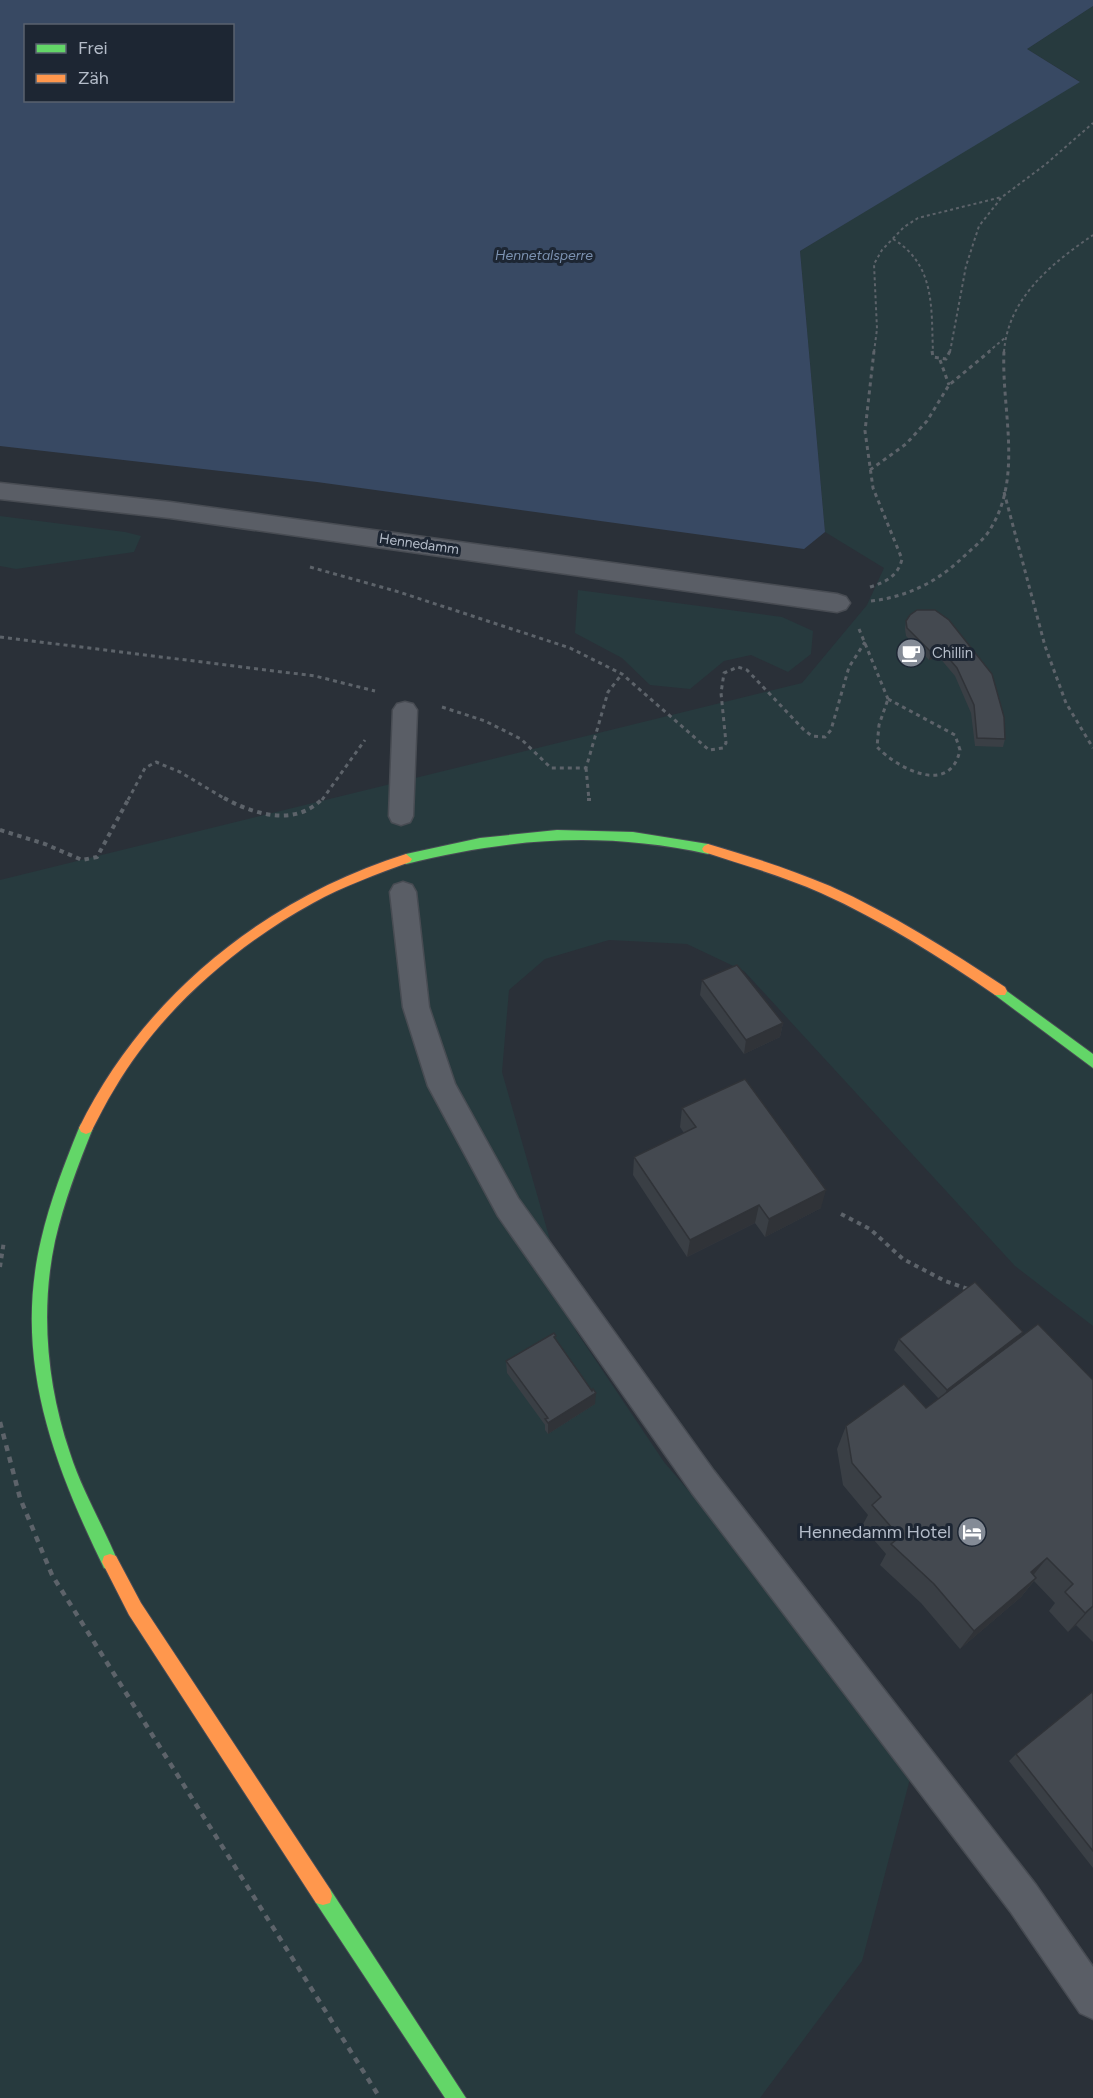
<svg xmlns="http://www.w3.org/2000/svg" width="1093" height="2098" font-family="Figtree,sans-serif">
	<rect width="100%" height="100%" fill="#2a3038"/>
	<!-- green -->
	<path fill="#273a3e" d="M1093 6V1326L1015 1266 744 971 687 944 609 940 545 959 509 990 502 1072 576 1331 664 1462 916 1756 862 1961 760 2098H0V880L802 683 867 605 884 568 825 532 800 251 1079 81 1027 49Z
		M0 516 125 532 141 536 134 552 16 569 0 566Z
		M578 590 782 617 813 631 811 654 788 672 751 655 724 661 690 689 650 685 622 658 575 633Z"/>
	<!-- water -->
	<path fill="#384963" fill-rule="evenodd" d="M0 0H1093V6L1027 49 1080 82 800 251 825 532 804 549 317 482 0 446ZM26 26H232V100H26Z"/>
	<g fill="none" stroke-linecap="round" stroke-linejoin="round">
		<!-- lane casing -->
		<g stroke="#484c53" stroke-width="3">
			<path id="lane" d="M405 702 413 704 417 710 413 816 410 822 401 825 392 822 389 816 393 710 397 704Z
				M403 882 412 885 416 892 429 1007 455 1084 518 1198 714 1471 1036 1885 1093 1967V2019L1080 2013 1010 1911 692 1493 498 1216 428 1086 403 1007 390 892 394 885Z"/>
		</g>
		<!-- street casing -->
		<g stroke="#484c53" stroke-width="3">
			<path id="street" d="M0 483 170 502 837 594 846 597 850 603 846 609 837 612 170 518 0 499Z"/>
		</g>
		<!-- fast casing -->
		<g stroke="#484c55" stroke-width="2">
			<path id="fast" d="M557 830 633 832 708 844 714 849 708 854C603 831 510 838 406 864L400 859 406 854 480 838Z
				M1000 986 1093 1054V1068L995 995 993 991 995 987Z
				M86 1122 91 1124 93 1128C78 1165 64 1202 55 1241 40 1311 47 1386 70 1453 82 1491 103 1525 118 1562L116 1568 110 1570 104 1568C53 1463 13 1359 41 1240 50 1201 64 1165 79 1128L81 1124Z
				M323 1887 330 1889 466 2098H445L316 1903 314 1896 316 1889Z"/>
		</g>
		<!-- slow casing -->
		<g stroke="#484c55" stroke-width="2">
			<path id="slow" d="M708 844C749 856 790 869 830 886 892 914 949 950 1005 987L1007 991 1005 995H995C940 957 883 921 821 893 783 876 743 865 704 852L702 849 704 846Z
				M406 854 412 859 410 862C377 874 344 886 313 903 235 946 160 1011 115 1088 106 1102 99 1117 91 1132L86 1134 81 1132 79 1128C144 995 266 898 406 854Z
				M110 1554 116 1556 141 1603 330 1889 332 1896 330 1903 323 1905 316 1903 129 1615 102 1562 104 1556Z"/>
		</g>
		<!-- path-far3 -->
		<path stroke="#5d636a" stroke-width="2" stroke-dasharray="3 3" stroke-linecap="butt" d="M893 239C936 265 931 309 933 352
			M874 352 877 329 874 264 882 250 904 227 918 218 1002 197
			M950 352 966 266 979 226 1002 197 1046 164 1093 123
			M988 352 1006 337
			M1004 352C1008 298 1051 264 1093 235"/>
		<!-- path-far2 -->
		<path stroke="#5d636a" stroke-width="3" stroke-dasharray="4 4" stroke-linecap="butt" d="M932 351 933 357 946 359 950 351
			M940 360 949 385
			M870 470 906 444 927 421 949 385 990 351
			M1004 492 1045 646 1066 703 1093 748
			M310 567 399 592 570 648 622 674 709 750 723 748 726 743 721 693 724 673 738 667 747 670 804 730 812 736 825 737 831 730 849 667 865 642
			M870 587C886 582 898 576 902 559L873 488 865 431 874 351
			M871 601C906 597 935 583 960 560 969 551 979 544 987 534 1025 480 1001 411 1004 351
			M859 629 888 699
			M0 637 315 676 375 691
			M888 699 955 735 960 750C950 797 897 768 877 747L879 725Z
			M442 707 485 721 521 739 551 768H586L608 692 622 674
			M586 768 589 800
			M128 800 145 768 156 762 180 772 227 800
			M322 800 365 740"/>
		<!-- path-far1 -->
		<path stroke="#5d636a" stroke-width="4" stroke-dasharray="4.5 4.5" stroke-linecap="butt" d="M224 798C255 815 296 827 323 798
			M589 798V801
			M0 830 45 844 82 860 97 857 129 798
			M841 1214 870 1229 903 1259 945 1281 971 1290
			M0 1267 4 1241"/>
		<!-- path -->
		<path stroke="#5d636a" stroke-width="4.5" stroke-dasharray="6 6" stroke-linecap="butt" d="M0 1422 20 1498 52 1575 380 2098"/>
		<!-- lane -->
		<use href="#lane" fill="#5a5e66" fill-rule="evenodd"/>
		<!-- street -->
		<use href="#street" fill="#5a5e66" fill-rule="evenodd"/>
		<!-- fast -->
		<use href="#fast" fill="#63d668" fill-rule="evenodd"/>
		<!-- slow -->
		<use href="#slow" fill="#ff974d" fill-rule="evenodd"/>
	</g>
	<!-- wall -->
	<path fill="#3a3f45" d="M935 610 1005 739 1003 747 975 746 971 713 955 676 939 657 929 660 906 636 905 629 906 621Z
		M702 980 783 1023 780 1037 744 1054 700 995Z
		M682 1108 821 1208 765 1237 755 1223 687 1257 633 1175 634 1157 684 1133 680 1127Z
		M1023 1332 1020 1338 1093 1380V1642L1076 1625 1068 1632 1049 1611 1055 1603 1034 1581 1021 1597 960 1649 921 1603 880 1565 886 1554 862 1526 868 1515 843 1485 837 1449 846 1426 926 1408 939 1399 894 1350 899 1339Z
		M556 1341 595 1404 548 1434 545 1430V1425L507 1373 506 1361Z
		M1093 1694V1868L1009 1761 1016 1754Z"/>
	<!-- shaded-wall -->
	<path fill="#303338" d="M941 649 939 657 929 660 931 652Z
		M783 1023 780 1037 744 1054 746 1040Z
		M826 1190 821 1208 765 1237 769 1219Z
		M759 1205 755 1223 687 1257 690 1240Z
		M1023 1332 1017 1343 941 1401 947 1390Z
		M596 1393 595 1404 548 1434V1423Z
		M1047 1558 1031 1578V1572Z
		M1036 1578 1021 1597 960 1649 974 1631Z
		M1093 1606 1076 1625 1068 1632 1085 1613Z"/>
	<!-- building -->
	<path fill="#444950" stroke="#303338" stroke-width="1.5" d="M917 610H935L949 620 992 674 1004 717 1005 739 977 738 974 705 957 668 941 649 931 652 907 628 906 621 910 615Z
		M737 965 783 1023 746 1040 702 980Z
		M745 1079 826 1190 769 1219 759 1205 690 1240 634 1157 696 1127 682 1108Z
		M975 1282 1023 1332 947 1390 899 1339Z
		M1038 1324 1093 1380V1606L1085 1613 1065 1592 1073 1584 1047 1558 1031 1572 1036 1578 974 1631 934 1584 891 1544 900 1537 872 1505 881 1497 852 1463 846 1426 904 1384 926 1408Z
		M554 1333 556 1336 554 1337 592 1391 593 1389 596 1393 548 1423 545 1419 548 1418 506 1361Z
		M1092 1692 1093 1694V1851L1016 1754Z"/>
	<!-- icons -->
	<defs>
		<g id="cafe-disc" transform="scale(1.5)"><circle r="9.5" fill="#848b96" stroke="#1d2633"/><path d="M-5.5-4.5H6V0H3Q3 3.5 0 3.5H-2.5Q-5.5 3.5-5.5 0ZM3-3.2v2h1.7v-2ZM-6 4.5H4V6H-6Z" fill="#fff"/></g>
		<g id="hotel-disc" transform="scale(1.5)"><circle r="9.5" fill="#848b96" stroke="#1d2633"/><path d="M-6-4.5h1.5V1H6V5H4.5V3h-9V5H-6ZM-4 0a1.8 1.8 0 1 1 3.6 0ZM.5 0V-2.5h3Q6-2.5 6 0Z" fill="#fff"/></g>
	</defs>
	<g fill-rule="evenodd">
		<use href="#cafe-disc" x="911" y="653"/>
		<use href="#hotel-disc" x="972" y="1532"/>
	</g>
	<g text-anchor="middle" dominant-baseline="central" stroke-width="6" stroke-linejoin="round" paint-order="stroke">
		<!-- far-water labels -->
		<g font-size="14" font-style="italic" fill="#7c92b1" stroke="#1d2633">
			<text x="544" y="255">Hennetalsperre</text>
		</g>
		<!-- far-street labels -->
		<g font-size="14" fill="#b4bcc9" stroke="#1d2633">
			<text transform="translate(419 544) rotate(8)">Hennedamm</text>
		</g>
		<!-- poi labels -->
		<g font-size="15" fill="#b4bcc9" stroke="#1d2633" text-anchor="start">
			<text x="932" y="653">Chillin</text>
		</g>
		<!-- near-poi labels -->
		<g font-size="18" fill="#b4bcc9" stroke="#1d2633" text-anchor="end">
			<text x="951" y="1532">Hennedamm Hotel</text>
		</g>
	</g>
	<!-- legend -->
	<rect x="24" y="24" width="210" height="78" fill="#1d2633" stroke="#59626f" stroke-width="1.5"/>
	<rect x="36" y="44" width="30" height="9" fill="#63d668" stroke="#59626f" stroke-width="1.5"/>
	<text x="78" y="54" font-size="18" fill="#b4bcc9">Frei</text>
	<rect x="36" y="74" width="30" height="9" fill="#ff974d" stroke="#59626f" stroke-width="1.5"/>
	<text x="78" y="84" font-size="18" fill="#b4bcc9">Zäh</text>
</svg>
